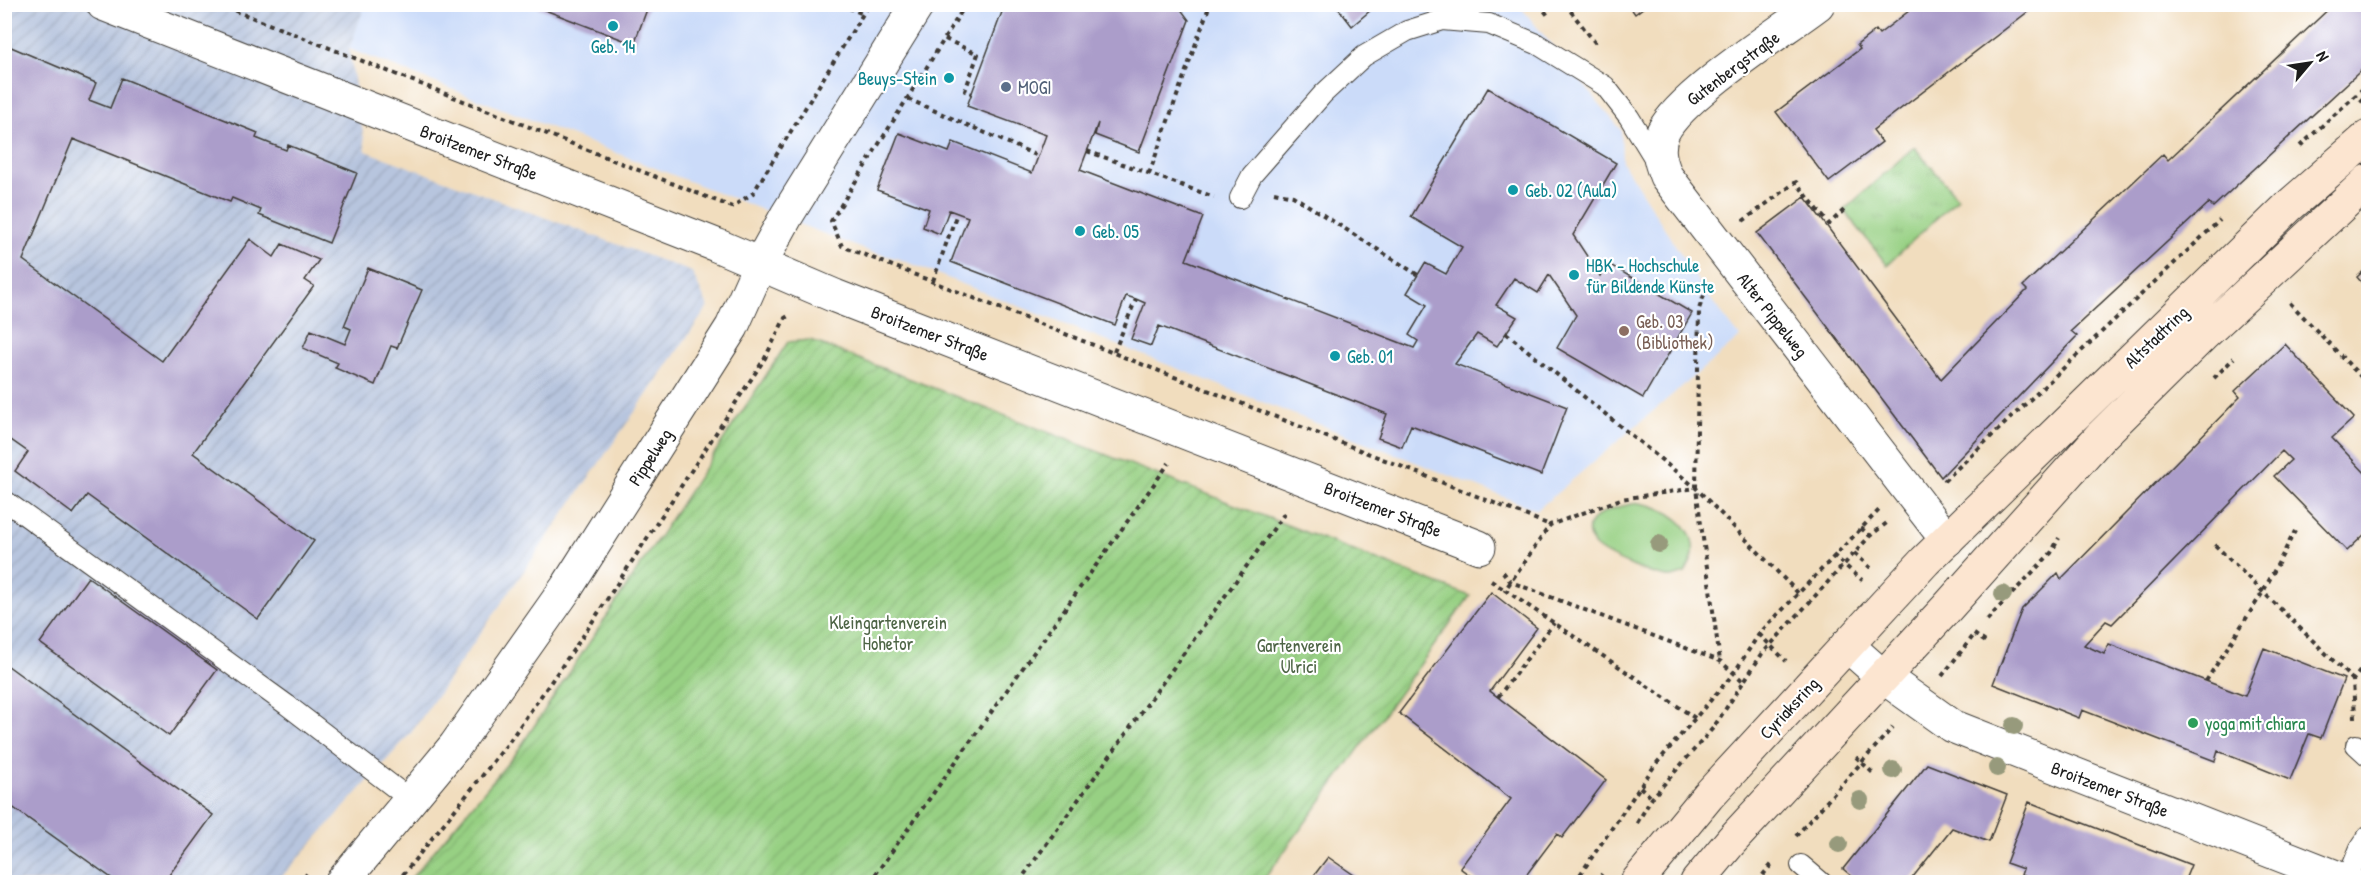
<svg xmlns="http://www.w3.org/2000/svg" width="2373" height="887" font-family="'Patrick Hand',sans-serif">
	<defs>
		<pattern id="industrial-furrows" width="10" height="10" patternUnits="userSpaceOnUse" patternTransform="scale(1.5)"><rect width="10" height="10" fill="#b7c5de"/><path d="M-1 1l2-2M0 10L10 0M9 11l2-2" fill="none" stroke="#9da9be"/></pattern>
		<pattern id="park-tufts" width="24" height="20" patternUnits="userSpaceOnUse" patternTransform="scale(1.5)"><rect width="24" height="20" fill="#97d083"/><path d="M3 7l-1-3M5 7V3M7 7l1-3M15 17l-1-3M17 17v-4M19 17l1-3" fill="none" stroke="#82b271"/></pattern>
		<pattern id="garden-furrows" width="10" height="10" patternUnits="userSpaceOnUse" patternTransform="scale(1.5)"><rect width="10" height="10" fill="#97d083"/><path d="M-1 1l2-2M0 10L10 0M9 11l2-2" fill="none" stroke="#82b271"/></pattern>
	</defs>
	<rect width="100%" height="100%" fill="#fff"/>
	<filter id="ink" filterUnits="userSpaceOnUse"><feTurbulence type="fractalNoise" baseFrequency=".0167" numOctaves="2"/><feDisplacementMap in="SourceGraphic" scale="12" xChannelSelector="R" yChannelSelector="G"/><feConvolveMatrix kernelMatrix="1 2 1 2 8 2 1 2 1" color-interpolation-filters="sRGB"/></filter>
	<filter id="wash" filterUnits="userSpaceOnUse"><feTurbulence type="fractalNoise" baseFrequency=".008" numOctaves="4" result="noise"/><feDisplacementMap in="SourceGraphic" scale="24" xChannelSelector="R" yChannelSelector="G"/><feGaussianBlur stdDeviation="1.35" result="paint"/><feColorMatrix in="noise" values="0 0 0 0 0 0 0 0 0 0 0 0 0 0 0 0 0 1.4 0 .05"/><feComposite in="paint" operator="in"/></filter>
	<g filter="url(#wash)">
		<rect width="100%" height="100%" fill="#f1ddbe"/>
		<!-- built -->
		<path fill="#cbdbf9" d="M365 4 1519 5 1621 130 1622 161 1705 292 1740 337 1537 510 899 259 871 252 349 49Z"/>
		<!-- industrial -->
		<path fill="url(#industrial-furrows)" d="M5 5H365L349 49 366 151 692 272 708 307 411 733 277 882H5Z"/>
		<!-- grass -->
		<path fill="#97d083" stroke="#5a7650" stroke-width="1.5" d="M1640 503C1664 507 1697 524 1693 555 1692 561 1687 568 1685 573 1681 574 1676 576 1672 577 1657 578 1599 555 1592 542 1575 514 1623 505 1640 503Z"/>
		<!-- park -->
		<path fill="url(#park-tufts)" stroke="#5a7650" stroke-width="1.5" d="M1914 147 1958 198 1887 265 1844 210Z"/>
		<!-- garden -->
		<path fill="url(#garden-furrows)" stroke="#5a7650" stroke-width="1.5" d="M810 340 1470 596 1262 882H408L517 752 788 342Z"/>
		<g id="blocks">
			<!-- building -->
			<path fill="#ab9dca" d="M538 4H649L634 44 537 7Z
				M1005 4H1177L1189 20 1139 152 1095 135 1098 123 1080 170 1203 217 1186 260 1414 348 1418 341 1409 335 1427 305 1407 293 1425 263 1446 274 1462 247 1411 217 1488 88 1616 163 1573 235 1600 276 1607 263 1692 313 1643 398 1557 348 1576 315 1549 275 1538 293 1514 278 1496 305 1517 317 1497 346 1477 334 1455 364 1567 407 1541 475 1411 425 1402 447 1378 438 1387 414 1159 326 1151 346 1131 339 1145 303 1136 299 1126 296 1115 325 951 262 968 217 949 210 940 234 923 227 929 209 877 190 899 133 949 152 953 142 1032 173 1046 135 967 106Z
				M1335 4H1378L1352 26Z
				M1628 4H1648L1635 14Z
				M1918 4H2038L1873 130 1882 142 1829 182 1776 112 1860 49 1857 45 1876 30 1879 34Z
				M2334 4H2368V64L2213 207 2209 203 2071 331 2077 336 1941 477 1757 233 1805 197 1941 379 2027 290 2023 286 2163 154 2168 160Z
				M4 44 96 83 89 100 110 108 122 78 258 133 256 138 286 150 288 145 357 173 329 243 259 215 261 210 232 198 230 202 73 139 23 260 162 361 250 239 274 257 282 244 319 260 305 280 314 286 193 453 314 541 258 619 87 495 73 514 15 471 28 452 4 435Z
				M2368 267V290L2357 277Z
				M368 268 422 290 397 348 391 346 375 385 335 368 338 363 303 348 311 330 345 344 351 329 344 326Z
				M2285 344 2354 418 2332 438 2368 476V531L2347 551 2274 476 2291 460 2282 451 2112 624 2106 621 2084 645 2104 654 2109 644 2245 696 2264 648 2344 679 2321 738 2309 734 2290 780 2218 751 2215 761 2082 710 2079 718 1993 684 2022 609 2058 573 2061 579 2240 397 2235 391Z
				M88 577 217 670 169 736 40 643Z
				M1491 592 1537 628 1490 691 1606 780 1562 838 1557 834 1521 882H1479L1460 868 1511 799 1399 713Z
				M4 663 213 815 164 882H117L4 801Z
				M1927 764 2007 795 1989 842 1952 828 1909 882H1859L1843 869Z
				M2029 802 2191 865 2184 882H2040L2021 875 2023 869 2006 863Z
				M1328 857 1364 882H1309Z"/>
		</g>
	</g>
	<g filter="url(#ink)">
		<use href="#blocks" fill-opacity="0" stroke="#3c3934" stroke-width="1.5"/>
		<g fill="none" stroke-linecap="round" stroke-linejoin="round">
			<!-- lane casing -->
			<g stroke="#3c3934" stroke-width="22">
				<path id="lane" d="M1240 198 1252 175 1323 94 1364 56 1407 31 1442 20 1489 24 1537 44 1605 86 1629 117 1656 161
					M4 500 287 705 412 801
					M2356 745 2368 756
					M1801 865 1821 882
					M2346 882 2360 848 2368 836"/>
			</g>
			<!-- street casing -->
			<g stroke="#3c3934" stroke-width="35">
				<path id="street" d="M103 4 716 245 835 296 1479 547
					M1818 4C1781 32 1681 95 1663 132 1656 148 1660 161 1666 176L1947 540
					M1847 645 1882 676 1952 726 2349 882
					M342 882 455 746 567 587 732 327 760 264 787 215 918 4"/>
			</g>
			<!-- secondary casing -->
			<g stroke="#3c3934" stroke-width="35">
				<path id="secondary" d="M1637 882 1708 796 1925 561 2289 206 2368 137
					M1697 882 1732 840 1946 609 2100 437 2202 336 2368 181"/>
			</g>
			<!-- path -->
			<path stroke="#3c3934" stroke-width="4" stroke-dasharray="4.5 4.5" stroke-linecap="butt" d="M218 4 732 207 753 193 869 4
				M840 4 863 14
				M966 4 831 221 842 246 1550 525
				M1539 4 1550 18
				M1565 4 1597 45
				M945 39 978 54 965 91 972 94
				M908 99 1038 156
				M2360 102 2368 95
				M2300 146 2368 84
				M1087 151 1214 197
				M1149 174 1210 4
				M1274 192 1293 196 1418 275
				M1743 221 1796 182 1829 224 1844 210
				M933 281 957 213
				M1707 287 1699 309 1696 488 1720 661
				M2290 303 2368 384
				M1506 333 1696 488 1798 593
				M1114 352 1136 299
				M2214 378 2234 358
				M1944 481 2220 220
				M1861 528 1870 536
				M2215 545 2353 680
				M1854 553 1872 569
				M1833 555 1862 580
				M1503 572 1511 582 1720 661 1743 681
				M1491 581 1505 590
				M1987 620 2051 553 2059 538
				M1759 634 1786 661
				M1974 634 1987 643
				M1942 676 1974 635
				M2206 681 2263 592 2295 531
				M1498 697 1554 623
				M1695 718 1505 590 1550 525 1621 499 1696 488
				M2355 718 2353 680 2368 661
				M1856 757 1874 774
				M1640 787 1652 798
				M1637 823 1652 798 1713 728 1762 654 1870 536 1888 522
				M1796 836 1893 727
				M299 882 307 874
				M397 882 506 746 583 636 765 358 785 318 790 315
				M870 882 1169 463
				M1019 882 1287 510
				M1575 882 1655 765 1734 673 1759 634 1880 509
				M1595 882 1602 874
				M1757 882 1772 864"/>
			<!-- lane -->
			<use href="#lane" stroke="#fff" stroke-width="20"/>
			<!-- street -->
			<use href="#street" stroke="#fff" stroke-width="33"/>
			<!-- secondary -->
			<use href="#secondary" stroke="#fce5d0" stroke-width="33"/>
		</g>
		<!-- trees -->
		<g fill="#979a7b">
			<circle cx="1659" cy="544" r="9"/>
			<circle cx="2003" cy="594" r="9"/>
			<circle cx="2014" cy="726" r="9"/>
			<circle cx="1997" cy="768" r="9"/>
			<circle cx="1893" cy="770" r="9"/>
			<circle cx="1860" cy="800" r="9"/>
			<circle cx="1839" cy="844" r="9"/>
		</g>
	</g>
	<!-- markers -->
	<g fill="#0f9aa8" stroke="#fff" stroke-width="2">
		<circle cx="613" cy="26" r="6"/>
		<circle cx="949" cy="78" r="6"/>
		<circle cx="1513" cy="190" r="6"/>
		<circle cx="1080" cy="231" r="6"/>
		<circle cx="1574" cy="275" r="6"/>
		<circle cx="1335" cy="356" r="6"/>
	</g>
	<circle fill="#5c6f8a" stroke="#fff" stroke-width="2" cx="1006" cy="87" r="6"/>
	<circle fill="#8d6e63" stroke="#fff" stroke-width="2" cx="1624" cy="331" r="6"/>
	<circle fill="#2e9e5b" stroke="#fff" stroke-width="2" cx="2193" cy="723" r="6"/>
	<g text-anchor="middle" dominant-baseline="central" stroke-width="4.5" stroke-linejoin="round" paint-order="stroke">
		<!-- culture labels -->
		<g font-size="18" fill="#0d838f" stroke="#fff" text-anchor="start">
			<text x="613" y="46" text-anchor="middle">Geb. 14</text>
			<text x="937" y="78" text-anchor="end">Beuys-Stein</text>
			<text x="1525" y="190">Geb. 02 (Aula)</text>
			<text x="1092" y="231">Geb. 05</text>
			<text x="1586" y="265">HBK - Hochschule<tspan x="1586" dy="21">für Bildende Künste</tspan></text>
			<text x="1347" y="356">Geb. 01</text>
		</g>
		<!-- street labels -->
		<g font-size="18" fill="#1c1c1c" stroke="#fff">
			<text transform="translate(1733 68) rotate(-37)">Gutenbergstraße</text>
			<text transform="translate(479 152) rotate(21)">Broitzemer Straße</text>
			<text transform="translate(1773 315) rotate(52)">Alter Pippelweg</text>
			<text transform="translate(930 333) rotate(21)">Broitzemer Straße</text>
			<text transform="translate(2156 337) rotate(-44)">Altstadtring</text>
			<text transform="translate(650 457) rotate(-57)">Pippelweg</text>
			<text transform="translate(1383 509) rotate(21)">Broitzemer Straße</text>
			<text transform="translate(1789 708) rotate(-47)">Cyriaksring</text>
			<text transform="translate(2110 789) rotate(21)">Broitzemer Straße</text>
		</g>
		<!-- service labels -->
		<g font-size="18" fill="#4e5e75" stroke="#fff" text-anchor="start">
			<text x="1018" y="87">MOGI</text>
		</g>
		<!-- education labels -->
		<g font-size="18" fill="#785e54" stroke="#fff" text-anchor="start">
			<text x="1636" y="321">Geb. 03<tspan x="1636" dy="21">(Bibliothek)</tspan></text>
		</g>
		<!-- park labels -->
		<g font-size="18" fill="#4d6445" stroke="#fff">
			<text x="888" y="622">Kleingartenverein<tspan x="888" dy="21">Hohetor</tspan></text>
			<text x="1299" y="645">Gartenverein<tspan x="1299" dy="21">Ulrici</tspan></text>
		</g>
		<!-- leisure labels -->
		<g font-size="18" fill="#27864d" stroke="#fff" text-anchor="start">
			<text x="2205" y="723">yoga mit chiara</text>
		</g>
	</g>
	<!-- margin -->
	<rect width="2373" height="887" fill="none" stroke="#fff" stroke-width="24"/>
	<!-- north arrow -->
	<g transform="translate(2310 63) rotate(61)" stroke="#ffffff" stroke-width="4.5" paint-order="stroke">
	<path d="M0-4.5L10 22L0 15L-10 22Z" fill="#1c1c1c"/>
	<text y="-9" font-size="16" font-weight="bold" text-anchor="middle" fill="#1c1c1c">N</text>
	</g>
</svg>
